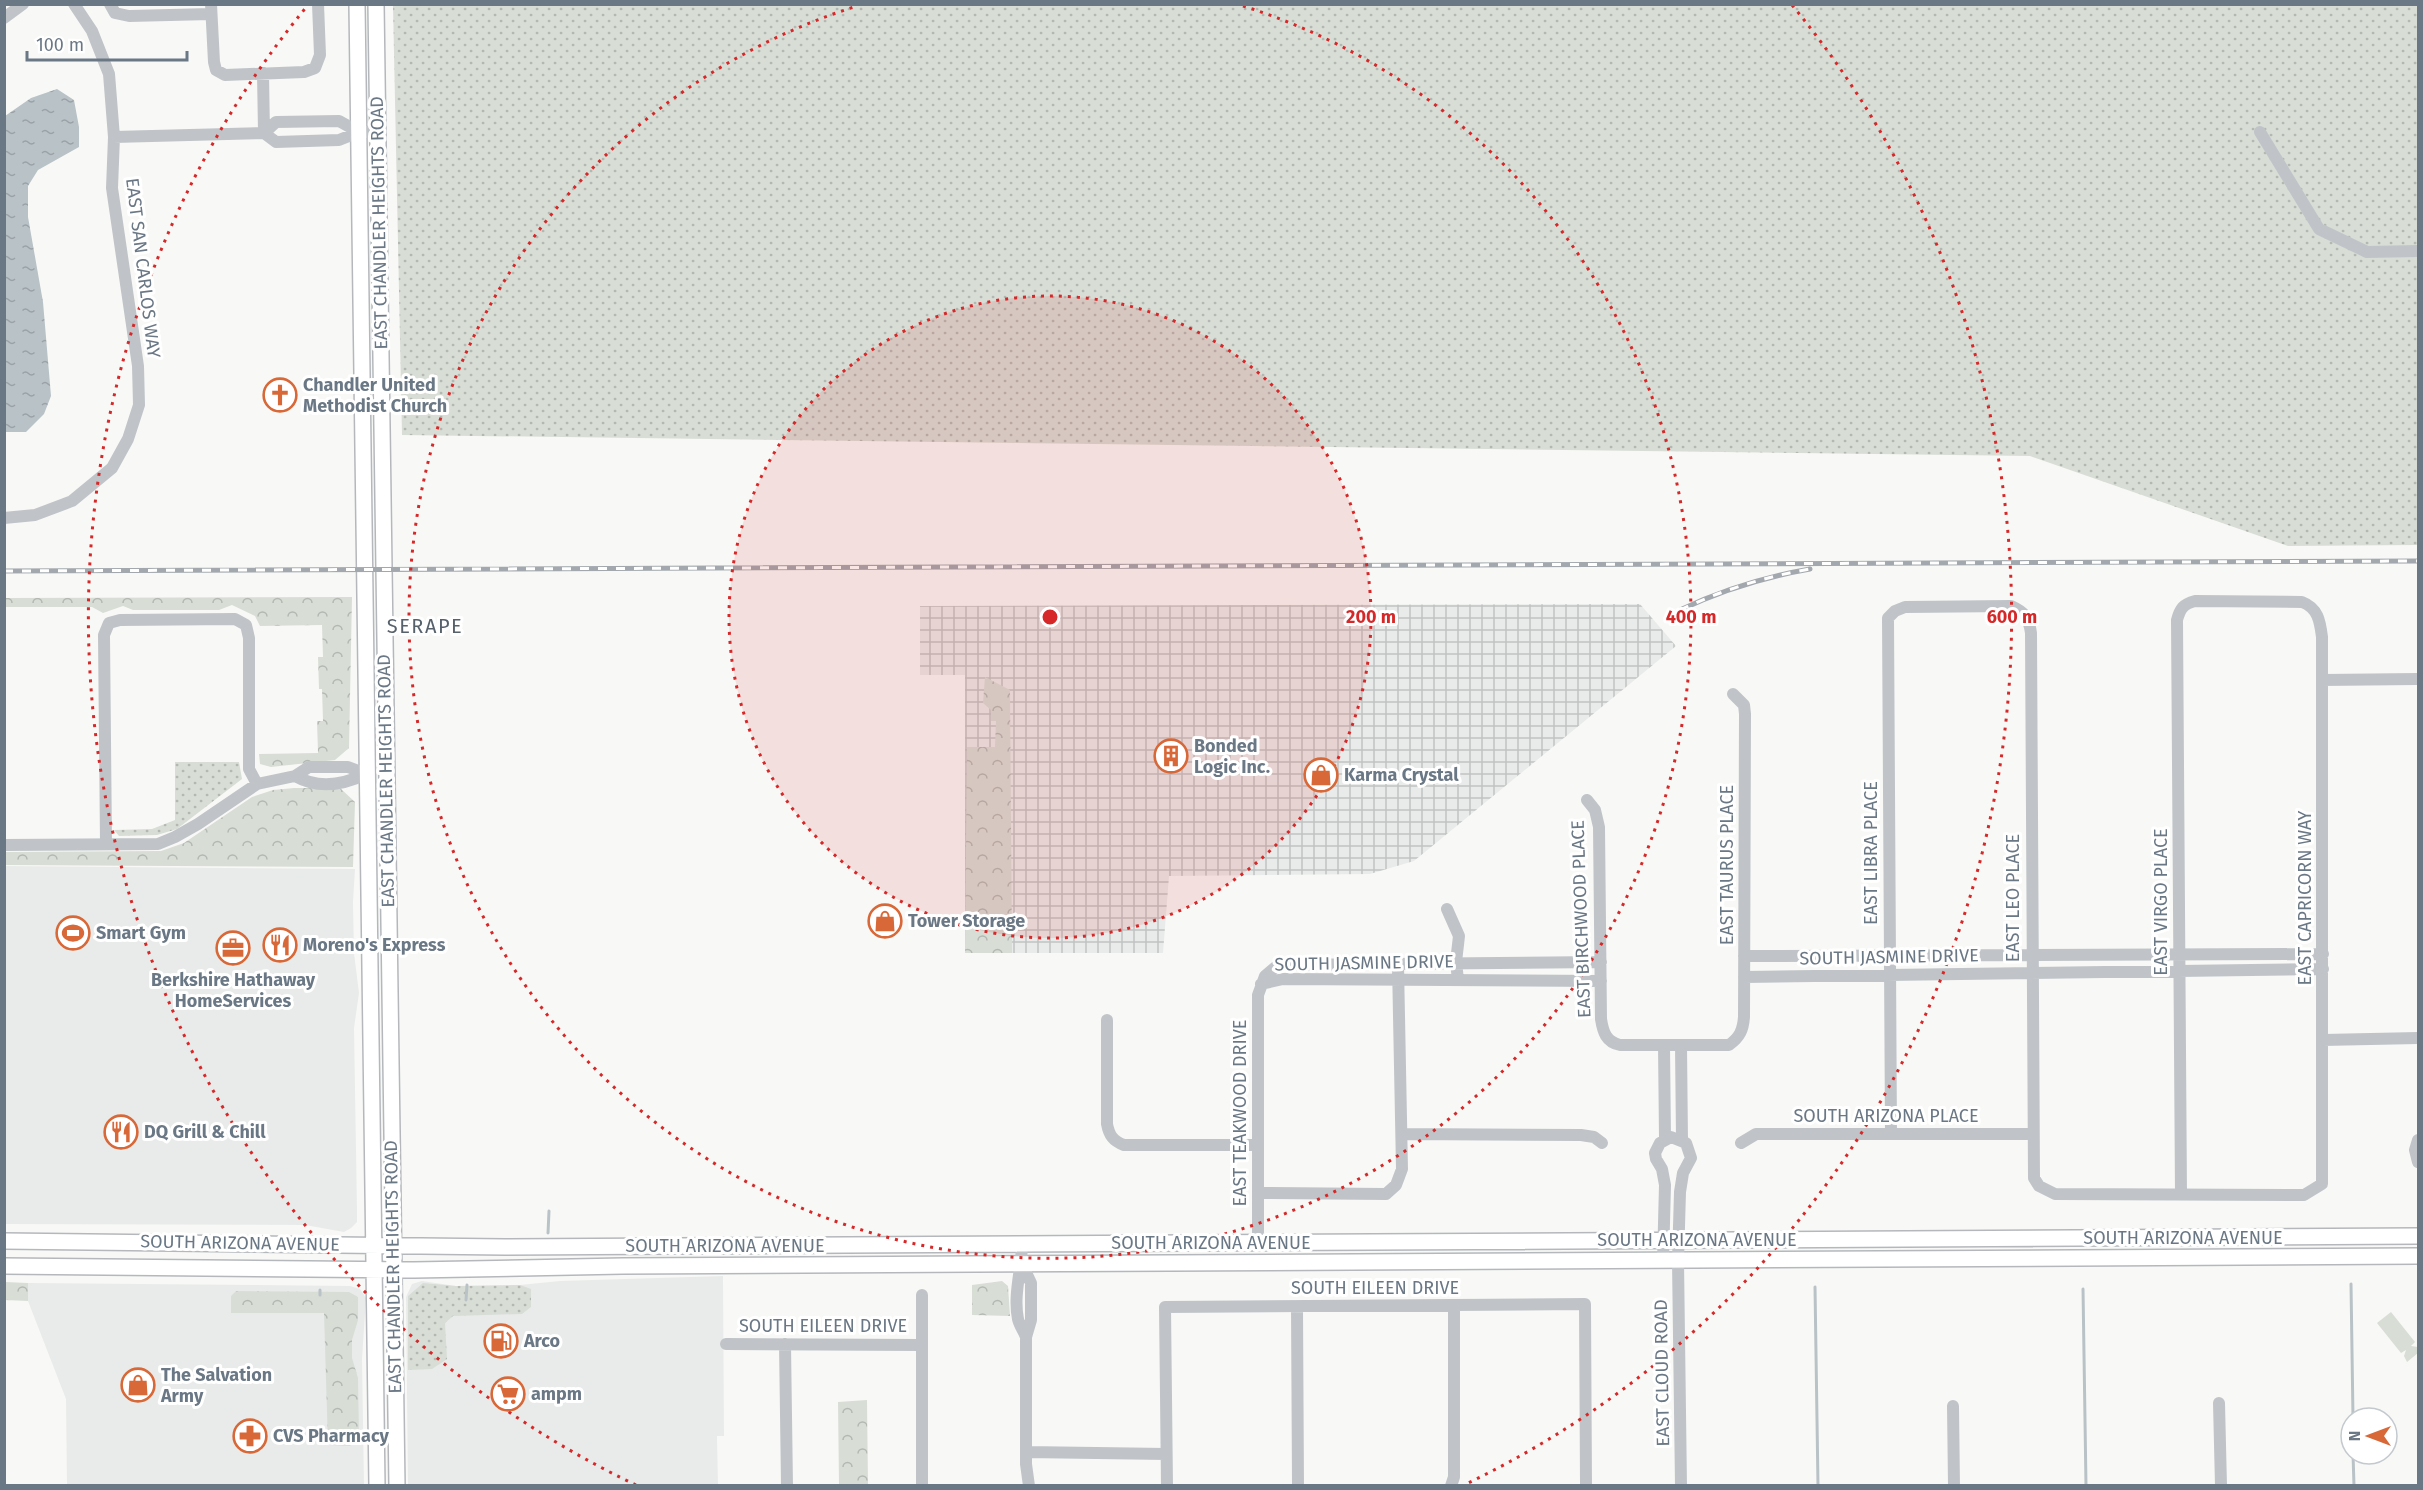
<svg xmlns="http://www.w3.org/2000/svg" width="2423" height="1490" font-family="'Fira Sans',sans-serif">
	<defs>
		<pattern id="industrial-grid" width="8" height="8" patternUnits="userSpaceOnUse" patternTransform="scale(1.5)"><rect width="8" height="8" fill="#e9ebea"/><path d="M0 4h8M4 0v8" fill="none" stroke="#c1c3c3"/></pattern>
		<pattern id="grass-dots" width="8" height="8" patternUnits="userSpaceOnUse" patternTransform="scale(1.5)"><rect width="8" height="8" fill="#d8ddd6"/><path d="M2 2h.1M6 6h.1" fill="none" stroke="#b3b8b3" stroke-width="1.8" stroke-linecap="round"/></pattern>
		<pattern id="park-crowns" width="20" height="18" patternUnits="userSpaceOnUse" patternTransform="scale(1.5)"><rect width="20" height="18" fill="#d8ddd6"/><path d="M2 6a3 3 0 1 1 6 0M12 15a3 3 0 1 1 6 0" fill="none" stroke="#b3b8b3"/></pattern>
		<pattern id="water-ripples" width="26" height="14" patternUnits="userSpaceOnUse" patternTransform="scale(1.5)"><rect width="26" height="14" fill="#b9c2c7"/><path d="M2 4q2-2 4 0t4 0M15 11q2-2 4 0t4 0" fill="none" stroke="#9aa2a7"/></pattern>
	</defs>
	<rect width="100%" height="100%" fill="#f8f9f6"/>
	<!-- built -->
	<path fill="#e9ebea" d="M5 866 355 869 353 902 354 953 359 993 354 1028 357 1210V1222L351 1228 344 1232 305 1225 5 1224Z
		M723 1276 724 1436H717L718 1485H408L406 1297 412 1284 422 1281 456 1286 520 1285 560 1281Z
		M28 1283 350 1286 360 1289 366 1298 362 1359 364 1485H67L66 1399 28 1301Z"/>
	<!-- industrial -->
	<path fill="url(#industrial-grid)" d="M1640 604 1676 646 1414 861 1370 874 1169 876 1163 953H965V675H920V606Z"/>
	<!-- grass -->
	<path fill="url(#grass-dots)" d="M393 5H2418V545L2288 546 2030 456 402 435Z
		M175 762H239L242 779 177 829 157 835 119 836 114 830 152 829 175 820Z
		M423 1283 456 1286 520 1285 531 1289V1307L522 1314 453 1316 445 1323 447 1359 432 1369 408 1370V1296Z"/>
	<!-- park -->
	<path fill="url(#park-crowns)" d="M352 597 349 748 335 760 271 767 260 764 259 754 318 753 317 721H323L322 689H319L318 657H323L322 625 260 626 255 616 232 605 219 610H133L123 606 103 613 92 607H5L4 598Z
		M985 677 1010 690 1012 953H965L967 747H995L996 721H991V710L983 703Z
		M294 788H340L355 802 353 867 5 865V852L161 851 184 843 252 797 273 790Z
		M1002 1281 1008 1286 1010 1316 972 1315V1285Z
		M5 1282 28 1283V1301L5 1300Z
		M236 1291 349 1292 358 1297V1320L352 1340V1358L358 1378 359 1438 350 1446 328 1445 324 1313H231V1296Z
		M867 1400 868 1485H839L838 1402Z"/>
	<!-- pitch -->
	<path fill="#d8ddd6" d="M2391 1312 2415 1342 2411 1346 2418 1347V1353L2407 1362 2404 1356 2406 1350 2401 1353 2377 1323Z"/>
	<!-- water -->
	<path fill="url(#water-ripples)" d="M57 89 74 100 79 127V147L38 170 28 186V217L43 302 51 396 44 414 26 432H5V116L31 98Z"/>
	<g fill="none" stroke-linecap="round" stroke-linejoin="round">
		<!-- stream -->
		<path stroke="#b9c2c7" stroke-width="3" d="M548 1233 549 1211
			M2351 1284 2353 1418
			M1815 1287 1818 1486
			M2083 1289 2086 1486
			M320 1290V1295
			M466 1300 467 1285
			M2353 1454 2354 1486"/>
		<!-- major casing -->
		<g stroke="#b4b8bc" stroke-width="18">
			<path id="major" d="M357 4 377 1486
				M376 4 397 1486
				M4 1241 505 1247 2418 1236
				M4 1266 414 1270 623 1266 2418 1256"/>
		</g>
		<!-- minor -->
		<path stroke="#c0c4c8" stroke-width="12" d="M110 4 115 13 129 16 211 14
			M211 4 214 62 216 70 225 75 304 72 315 68 320 55 318 4
			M4 18 23 4
			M263 73 264 133
			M2260 132 2319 229 2367 252 2418 251
			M264 133 276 122 339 121 359 132
			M114 137 264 133 276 142 339 140 359 132H378
			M4 518 35 515 72 501 112 468 128 439 139 405 138 366 112 188 114 137 109 74 92 31 74 4
			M2322 680 2418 679
			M295 776C318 789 343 785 366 774
			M1587 800 1595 810 1599 827 1601 1019C1603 1032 1606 1042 1620 1045H1729C1740 1037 1743 1030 1744 1017L1745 714 1744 705 1733 694
			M106 844 104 635 109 623 120 620 235 619 246 625 249 638V769L257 784
			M4 845 158 844 175 837 198 824 257 784 295 776 309 767H348L366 774
			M1447 909 1459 936 1456 962 1458 980
			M1744 956 2323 954
			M1744 977 2323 969
			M1261 984 1283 979 1601 981
			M1107 1020V1124C1109 1135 1113 1141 1124 1145H1258
			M2323 1040 2418 1038
			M1664 1045 1665 1139
			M1681 1045 1682 1140
			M1402 1134 1581 1135 1594 1137 1602 1143
			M1891 1134 1888 618 1895 611 1905 607 2011 606C2025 612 2029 618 2031 633L2034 1178 2039 1186 2055 1194 2304 1195 2322 1184V637C2320 621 2318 608 2302 602L2195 601C2183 604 2180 609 2177 620L2181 1194
			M2418 1140 2415 1150 2418 1162
			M1741 1143 1756 1134H2032
			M1259 1193 1386 1194 1396 1185 1402 1169 1398 965
			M1258 1242V995L1265 976 1278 965 1601 962
			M1022 1244C1022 1268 1013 1295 1018 1319 1019 1325 1024 1331 1026 1337
			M1663 1261 1665 1185 1662 1169 1656 1159 1655 1153 1660 1143 1671 1137 1686 1143 1691 1158 1683 1173 1680 1192 1678 1261 1681 1486
			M1022 1264 1031 1283V1320L1026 1337V1464L1029 1486
			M1297 1307 1298 1486
			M726 1344 921 1345
			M785 1344 787 1486
			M2219 1403 2221 1486
			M1953 1406 1954 1486
			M1026 1452 1166 1454
			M922 1486V1295
			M1167 1486 1165 1307 1585 1304 1586 1486
			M1451 1486 1454 1477V1306"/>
		<!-- major -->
		<use href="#major" stroke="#fff" stroke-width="15"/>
		<!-- rail casing -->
		<g stroke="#a2a8ae" stroke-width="5">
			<path id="rail" d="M4 571 2418 561
				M1680 610C1722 590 1764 577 1810 569"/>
		</g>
		<!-- rail -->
		<use href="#rail" stroke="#fff" stroke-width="3" stroke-dasharray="9" stroke-linecap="butt"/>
	</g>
	<!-- distance rings -->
	<circle cx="1050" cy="617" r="321" fill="#d62828" fill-opacity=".12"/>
	<g fill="none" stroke="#d62828" stroke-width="3" stroke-dasharray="3 6">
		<circle cx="1050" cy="617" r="321"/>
		<path d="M1243 6A641 641 0 1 1 857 6"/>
		<path d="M636 1485A962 962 0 0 1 308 5M1792 5A962 962 0 0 1 1464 1485"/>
	</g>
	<!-- icons -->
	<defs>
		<g id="church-ring" transform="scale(1.725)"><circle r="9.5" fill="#fff" stroke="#d86837" stroke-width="1.5"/><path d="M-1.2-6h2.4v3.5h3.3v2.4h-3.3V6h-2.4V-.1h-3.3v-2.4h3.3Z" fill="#d86837"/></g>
		<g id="building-ring" transform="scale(1.725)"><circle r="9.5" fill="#fff" stroke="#d86837" stroke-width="1.5"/><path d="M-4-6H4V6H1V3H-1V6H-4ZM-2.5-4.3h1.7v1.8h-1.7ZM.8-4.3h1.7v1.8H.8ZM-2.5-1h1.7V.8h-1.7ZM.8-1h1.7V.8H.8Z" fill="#d86837"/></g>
		<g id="shop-ring" transform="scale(1.725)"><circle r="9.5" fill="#fff" stroke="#d86837" stroke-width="1.5"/><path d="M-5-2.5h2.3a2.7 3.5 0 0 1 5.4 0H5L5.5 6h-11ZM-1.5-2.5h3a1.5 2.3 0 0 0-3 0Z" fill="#d86837"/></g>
		<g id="stadium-ring" transform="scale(1.725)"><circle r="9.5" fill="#fff" stroke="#d86837" stroke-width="1.5"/><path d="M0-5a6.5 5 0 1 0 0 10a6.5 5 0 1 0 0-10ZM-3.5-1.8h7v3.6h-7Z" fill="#d86837"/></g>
		<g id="restaurant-ring" transform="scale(1.725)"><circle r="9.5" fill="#fff" stroke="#d86837" stroke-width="1.5"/><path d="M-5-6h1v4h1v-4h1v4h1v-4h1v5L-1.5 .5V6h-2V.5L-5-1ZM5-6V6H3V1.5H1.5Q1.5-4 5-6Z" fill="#d86837"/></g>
		<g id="office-ring" transform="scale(1.725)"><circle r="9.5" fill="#fff" stroke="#d86837" stroke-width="1.5"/><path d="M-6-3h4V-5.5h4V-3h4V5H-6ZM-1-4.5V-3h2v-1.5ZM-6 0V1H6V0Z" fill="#d86837"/></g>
		<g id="fuel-ring" transform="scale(1.725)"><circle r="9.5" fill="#fff" stroke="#d86837" stroke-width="1.5"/><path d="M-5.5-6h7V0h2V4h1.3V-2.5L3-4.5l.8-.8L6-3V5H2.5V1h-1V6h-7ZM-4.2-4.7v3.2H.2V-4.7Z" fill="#d86837"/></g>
		<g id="supermarket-ring" transform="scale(1.725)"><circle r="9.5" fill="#fff" stroke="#d86837" stroke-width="1.5"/><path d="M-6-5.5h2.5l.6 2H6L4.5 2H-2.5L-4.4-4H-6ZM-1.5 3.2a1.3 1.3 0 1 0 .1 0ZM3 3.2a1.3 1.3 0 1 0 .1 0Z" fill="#d86837"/></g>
		<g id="pharmacy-ring" transform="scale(1.725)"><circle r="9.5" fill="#fff" stroke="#d86837" stroke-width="1.5"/><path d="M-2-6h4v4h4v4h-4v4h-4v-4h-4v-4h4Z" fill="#d86837"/></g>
	</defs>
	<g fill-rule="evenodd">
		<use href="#church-ring" x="280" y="395"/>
		<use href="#building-ring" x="1171" y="756"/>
		<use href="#shop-ring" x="1321" y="775"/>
		<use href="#shop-ring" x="885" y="921"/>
		<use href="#stadium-ring" x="73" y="933"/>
		<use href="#restaurant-ring" x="280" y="945"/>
		<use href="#office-ring" x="233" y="948"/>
		<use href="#restaurant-ring" x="121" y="1132"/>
		<use href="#fuel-ring" x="501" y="1341"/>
		<use href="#shop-ring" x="138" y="1385"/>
		<use href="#supermarket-ring" x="508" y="1394"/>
		<use href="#pharmacy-ring" x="250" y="1436"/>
	</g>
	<g text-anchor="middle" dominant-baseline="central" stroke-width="6" stroke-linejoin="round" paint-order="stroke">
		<!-- street labels -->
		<g font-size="18" fill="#6a7785" stroke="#fff">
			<text transform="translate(379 223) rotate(-91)">EAST CHANDLER HEIGHTS ROAD</text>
			<text transform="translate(143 268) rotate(83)">EAST SAN CARLOS WAY</text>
			<text transform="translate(386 781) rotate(-91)">EAST CHANDLER HEIGHTS ROAD</text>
			<text transform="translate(1871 853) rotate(-90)">EAST LIBRA PLACE</text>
			<text transform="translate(1727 865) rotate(-90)">EAST TAURUS PLACE</text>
			<text transform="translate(2013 898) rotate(-90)">EAST LEO PLACE</text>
			<text transform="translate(2305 898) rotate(-90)">EAST CAPRICORN WAY</text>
			<text transform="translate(2161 902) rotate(-90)">EAST VIRGO PLACE</text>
			<text transform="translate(1581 919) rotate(-92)">EAST BIRCHWOOD PLACE</text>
			<text transform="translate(1889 957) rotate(-1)">SOUTH JASMINE DRIVE</text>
			<text transform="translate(1364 963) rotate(-1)">SOUTH JASMINE DRIVE</text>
			<text transform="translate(1240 1113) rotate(-90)">EAST TEAKWOOD DRIVE</text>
			<text x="1886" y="1116">SOUTH ARIZONA PLACE</text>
			<text x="2183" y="1238">SOUTH ARIZONA AVENUE</text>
			<text x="1697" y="1240">SOUTH ARIZONA AVENUE</text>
			<text transform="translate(240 1243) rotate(1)">SOUTH ARIZONA AVENUE</text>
			<text x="1211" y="1243">SOUTH ARIZONA AVENUE</text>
			<text x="725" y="1246">SOUTH ARIZONA AVENUE</text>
			<text transform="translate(393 1267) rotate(-91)">EAST CHANDLER HEIGHTS ROAD</text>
			<text x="1375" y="1288">SOUTH EILEEN DRIVE</text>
			<text x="823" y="1326">SOUTH EILEEN DRIVE</text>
			<text transform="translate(1662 1373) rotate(-91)">EAST CLOUD ROAD</text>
		</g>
		<!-- poi labels -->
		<g font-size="18" font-weight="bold" fill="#6a7785" stroke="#fff" text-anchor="start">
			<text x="303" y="385">Chandler United<tspan x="303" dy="21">Methodist Church</tspan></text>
			<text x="1194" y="746">Bonded<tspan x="1194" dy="21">Logic Inc.</tspan></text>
			<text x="1344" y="775">Karma Crystal</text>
			<text x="908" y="921">Tower Storage</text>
			<text x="96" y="933">Smart Gym</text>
			<text x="303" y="945">Moreno's Express</text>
			<text x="233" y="980" text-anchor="middle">Berkshire Hathaway<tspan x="233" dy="21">HomeServices</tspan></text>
			<text x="144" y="1132">DQ Grill &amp; Chill</text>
			<text x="524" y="1341">Arco</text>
			<text x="161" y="1375">The Salvation<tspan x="161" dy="21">Army</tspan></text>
			<text x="531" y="1394">ampm</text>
			<text x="273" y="1436">CVS Pharmacy</text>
		</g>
		<!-- neighbourhood labels -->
		<g font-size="20" letter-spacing="1.5" fill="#57616b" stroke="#fff">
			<text x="425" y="626">SERAPE</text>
		</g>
	</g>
	<circle cx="1050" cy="617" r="9" fill="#d62828" stroke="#fff" stroke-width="3"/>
	<g font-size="18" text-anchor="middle" font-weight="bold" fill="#d62828" stroke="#fff" stroke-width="6" stroke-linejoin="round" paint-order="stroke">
		<text x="1371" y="623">200 m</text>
		<text x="1691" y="623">400 m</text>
		<text x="2012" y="623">600 m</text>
	</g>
	<!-- border -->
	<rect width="2423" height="1490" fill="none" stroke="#6a7785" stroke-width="12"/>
	<!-- north arrow -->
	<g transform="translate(2369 1436) rotate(270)"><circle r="28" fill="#ffffff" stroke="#c3c9ce" stroke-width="1.5"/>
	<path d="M0-4.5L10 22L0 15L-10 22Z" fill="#d86837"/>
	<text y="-9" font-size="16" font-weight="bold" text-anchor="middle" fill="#6a7785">N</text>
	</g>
	<!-- scale -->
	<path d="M27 51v9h160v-9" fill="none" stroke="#6a7785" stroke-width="3"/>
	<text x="36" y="51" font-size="18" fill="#6a7785" stroke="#ffffff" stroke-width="4.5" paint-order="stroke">100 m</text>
</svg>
